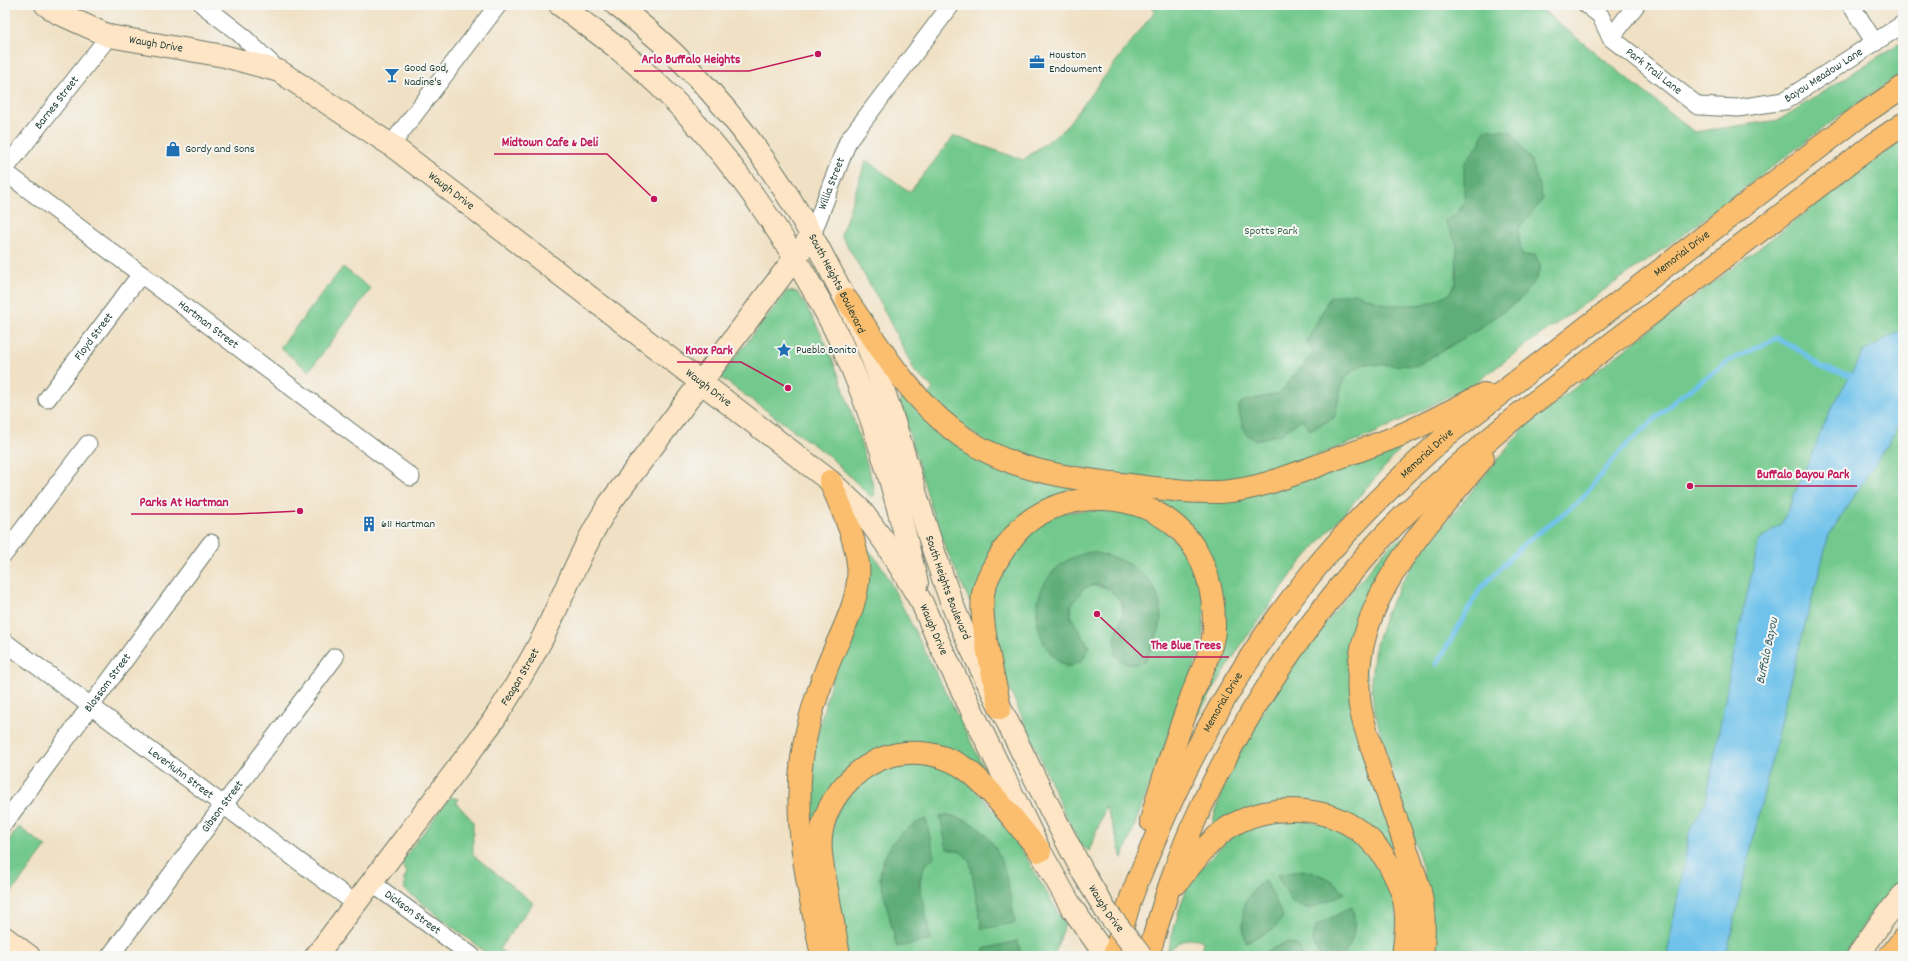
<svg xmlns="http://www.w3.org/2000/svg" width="1908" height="961" font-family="Dekko,sans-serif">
	<rect width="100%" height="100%" fill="#f6f6f2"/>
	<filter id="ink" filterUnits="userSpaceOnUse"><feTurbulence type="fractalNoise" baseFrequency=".025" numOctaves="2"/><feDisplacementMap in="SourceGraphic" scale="8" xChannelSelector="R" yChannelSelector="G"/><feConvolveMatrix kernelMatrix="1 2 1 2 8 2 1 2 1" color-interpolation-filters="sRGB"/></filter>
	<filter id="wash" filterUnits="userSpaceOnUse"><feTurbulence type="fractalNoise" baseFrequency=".012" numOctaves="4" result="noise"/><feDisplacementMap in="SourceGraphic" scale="16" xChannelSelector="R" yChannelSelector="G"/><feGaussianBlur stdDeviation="0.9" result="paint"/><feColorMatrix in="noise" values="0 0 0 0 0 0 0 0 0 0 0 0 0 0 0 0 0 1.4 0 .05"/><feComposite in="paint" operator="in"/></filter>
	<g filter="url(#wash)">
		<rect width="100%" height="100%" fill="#f0e1c5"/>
		<!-- green -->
		<path fill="#73c98d" stroke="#498360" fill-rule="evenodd" d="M1148 5H1536L1694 132 1779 120 1903 41V72L1839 116 1683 235 1540 335 1471 386 1371 435 1251 481 1189 484 1045 464 990 446 927 398 933 388 915 372 880 302 841 235 866 160 910 192 954 136 1023 160 1064 129 1155 11Z
			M1903 139V875L1871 914 1843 956H1430L1423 869 1381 735 1373 704 1371 678 1375 648 1385 616 1401 583 1424 549 1528 423Z
			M343 267 371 289 309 371 280 348Z
			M787 291 797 292C836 349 853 419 873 484L875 495 871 497 829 456 720 377Z
			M904 398 938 432 1171 497 1406 443 1298 566 1239 648 1198 715H1194L1221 606 1154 505 1035 508 973 601 970 602 939 533 900 403V399Z
			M1118 508 1158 524 1186 551 1205 594 1202 647 1122 859 1116 836 1106 806 1089 851 1081 845 1065 815 996 658 991 590 1020 538 1057 513ZM1055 569 1159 601V627L1145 661 1115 638C1118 630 1123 620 1123 611 1123 604 1120 601 1116 596 1097 574 1068 590 1071 615 1072 626 1084 637 1089 647L1082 661 1067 667C1062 664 1056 660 1053 655 1032 630 1034 594 1055 569Z
			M1402 538V542L1360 625 1381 797 1412 904 1330 810 1216 826 1213 825C1213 814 1220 801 1223 790 1251 715 1308 644 1358 583 1367 573 1390 540 1402 538Z
			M866 549 869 550 883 568 987 774 871 755 811 858 808 769Z
			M902 762 933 763 968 780 1010 830 1065 924 1054 956H1021L1018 941 984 949 985 956H847L827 851 836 810 871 772ZM948 815 966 820 984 833 982 929 970 861 961 852 954 849 940 816ZM916 823 927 862C912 881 926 918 931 940L897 947 880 878C882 852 896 838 916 823Z
			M450 797 459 799 456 803 473 821V855L533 903 499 949 509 956H490L405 890 404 879 407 873 404 870 403 865 400 863Z
			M1290 817 1335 828 1369 851 1397 901 1395 956H1343C1353 941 1358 925 1351 908L1312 940 1320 956H1303L1298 946 1287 942 1257 956H1200L1203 941C1188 934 1178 943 1167 952L1182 901 1190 880 1235 832ZM1266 881 1242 926C1244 907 1247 889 1266 881Z
			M19 827 46 847 5 901V845Z"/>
		<!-- forest -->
		<path fill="#5ead78" stroke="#3e7556" d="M1485 129 1510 131 1532 162 1543 199 1518 230 1522 256 1535 255 1541 266 1536 279 1519 300 1476 331 1416 366 1364 364 1353 371 1343 380 1334 418 1310 430 1302 419 1281 434 1255 440 1245 433 1238 408 1242 402 1280 393 1313 353 1307 341 1330 297 1354 293 1388 305H1414L1426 304 1449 294 1456 283 1457 245 1445 221 1457 214 1464 203V164L1481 141Z
			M1091 552C1124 557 1160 576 1161 614 1161 630 1152 647 1145 661 1133 666 1125 666 1116 656L1115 638 1123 614V604L1110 589 1101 585H1092L1083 589 1071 606V617L1089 647 1082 661 1067 667C1060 662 1052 656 1047 648 1023 608 1044 560 1091 552Z
			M948 815C1004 826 1006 877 1015 923L982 929 970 861 961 852 947 849 940 816Z
			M926 819 934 857 924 866 919 882 931 940 897 947 880 878C882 851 900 828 926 819Z
			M1303 870C1320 874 1333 879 1345 893L1310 909 1293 903 1277 875Z
			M1266 881 1283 917 1274 929 1246 942C1239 919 1242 892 1266 881Z
			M1352 907C1357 926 1354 940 1343 956H1320L1312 940 1317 925Z
			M1018 941 1021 956H985L984 949Z
			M1287 942 1298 946 1303 956H1257Z"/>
		<!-- water -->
		<path fill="#6fc2eb" stroke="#478090" d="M1903 329V420L1829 535 1787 693 1726 956H1667L1690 829 1706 801 1732 661 1759 541 1782 523 1830 411 1863 352Z"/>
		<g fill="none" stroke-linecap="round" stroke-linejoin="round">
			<!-- stream -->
			<path stroke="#6fc2eb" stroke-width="5" d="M1437 664 1480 589 1525 543 1581 500 1622 449 1678 398 1729 361 1777 338 1802 352 1821 367 1857 377"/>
		</g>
	</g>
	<g filter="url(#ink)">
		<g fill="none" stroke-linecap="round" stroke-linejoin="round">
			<!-- street casing -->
			<g stroke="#687667" stroke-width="19">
				<g id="street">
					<path d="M203 5 239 33 278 70"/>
					<path id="s1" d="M1587 5 1600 15 1611 38 1698 106 1738 108 1784 101 1903 24"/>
					<path d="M1851 5 1875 43"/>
					<path d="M1611 38 1636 5"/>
					<path d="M391 145 498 5"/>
					<path id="s2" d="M5 169 109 36"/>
					<path id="s3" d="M5 172 411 477"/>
					<path id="s4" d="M812 235 848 141 951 5"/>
					<path id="s5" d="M47 399 141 274"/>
					<path d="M5 553 88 444"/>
					<path id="s6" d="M5 642 356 904"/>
					<path id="s7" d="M5 822 211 543"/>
					<path id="s8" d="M372 883 472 956"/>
					<path id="s9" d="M110 956 335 657"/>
				</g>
			</g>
			<!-- secondary casing -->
			<g stroke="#687667" stroke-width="24">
				<g id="secondary">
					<path id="s10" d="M46 5 58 13 109 36 224 56 279 71 391 145 830 481 861 510 886 544 922 603 940 645 1040 851 1072 908 1106 956"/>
					<path d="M560 5C579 19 598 33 616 47 695 112 760 196 810 284 824 308 838 333 848 359 878 428 899 509 917 583"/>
					<path id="s11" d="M616 5C707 72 775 164 827 264 842 292 857 320 869 350 899 426 917 507 945 584 961 632 985 676 1007 721 1032 773 1057 824 1084 874"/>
					<path d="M5 938 29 956"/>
					<path id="s12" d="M316 956 491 724C511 694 527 668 543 637 565 592 583 545 610 503L812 235"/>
					<path d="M1858 956 1881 922 1903 895"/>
				</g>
			</g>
			<!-- primary casing -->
			<g stroke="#687667" stroke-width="24">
				<g id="primary">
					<path d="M847 300C879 346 908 395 953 430 998 465 1048 475 1103 482 1142 486 1182 493 1220 492 1255 490 1287 477 1319 465 1348 454 1377 445 1405 433 1432 421 1458 407 1484 394"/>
					<path d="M1000 708C994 677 979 623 983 594 986 578 995 564 1003 551 1009 542 1016 532 1024 525 1067 488 1141 491 1181 531 1205 555 1214 591 1214 624 1215 646 1200 675 1192 695 1177 737 1162 778 1151 821"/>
					<path d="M1177 883C1193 863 1208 841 1229 827 1268 803 1325 804 1362 833 1380 847 1393 869 1401 890 1409 911 1406 934 1403 956"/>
					<path d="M822 956C809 890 793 825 802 758 806 728 815 699 826 670 838 637 862 601 858 564 855 535 841 508 830 481"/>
					<path d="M839 956C835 932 830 908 826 884 823 869 819 852 821 836 824 810 839 787 860 771 896 743 947 748 979 780 1001 802 1020 828 1040 851"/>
					<path id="s13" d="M1114 956C1120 937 1125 917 1131 898 1137 881 1145 863 1152 846 1192 748 1244 657 1310 575 1351 524 1398 479 1447 435L1860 116 1903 87"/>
					<path d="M1148 956C1161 913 1173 870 1191 829 1236 727 1297 634 1371 550 1416 500 1468 457 1519 414L1878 141 1903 124"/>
					<path d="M1422 956C1425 932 1425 911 1419 887 1407 850 1394 813 1381 775 1374 753 1364 729 1360 706 1346 606 1425 528 1483 458"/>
					<path d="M1890 956 1903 939"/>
				</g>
			</g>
			<!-- street -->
			<use href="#street" stroke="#fff" stroke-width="17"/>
			<!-- secondary -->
			<use href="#secondary" stroke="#fde5c5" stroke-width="22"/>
			<!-- primary -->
			<use href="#primary" stroke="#fbbe6e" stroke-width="22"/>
			<!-- secondary-bridge casing -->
			<g stroke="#687667" stroke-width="24" stroke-linecap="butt">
				<g id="secondary-bridge">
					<path id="s14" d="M1084 874 1106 911 1141 956"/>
				</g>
			</g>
			<!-- secondary-bridge -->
			<use href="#secondary-bridge" stroke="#fde5c5" stroke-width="22"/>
		</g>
	</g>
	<!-- icons -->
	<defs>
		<g id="office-bare" transform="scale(1.2)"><path d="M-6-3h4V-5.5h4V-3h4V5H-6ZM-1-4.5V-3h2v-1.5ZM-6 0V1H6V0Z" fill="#1f6fb2" stroke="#f6f6f2" stroke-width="2.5" paint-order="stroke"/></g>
		<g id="bar-bare" transform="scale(1.2)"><path d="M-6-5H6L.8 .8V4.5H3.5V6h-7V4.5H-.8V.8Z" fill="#1f6fb2" stroke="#f6f6f2" stroke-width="2.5" paint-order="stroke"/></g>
		<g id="shop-bare" transform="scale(1.2)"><path d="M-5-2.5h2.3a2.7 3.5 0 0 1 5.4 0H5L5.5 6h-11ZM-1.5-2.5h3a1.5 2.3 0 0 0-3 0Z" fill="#1f6fb2" stroke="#f6f6f2" stroke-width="2.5" paint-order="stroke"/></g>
		<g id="sight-bare" transform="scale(1.2)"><path d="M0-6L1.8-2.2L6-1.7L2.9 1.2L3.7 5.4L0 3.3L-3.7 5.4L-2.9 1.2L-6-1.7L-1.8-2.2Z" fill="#1f6fb2" stroke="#f6f6f2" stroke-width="2.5" paint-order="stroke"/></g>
		<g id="building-bare" transform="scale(1.2)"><path d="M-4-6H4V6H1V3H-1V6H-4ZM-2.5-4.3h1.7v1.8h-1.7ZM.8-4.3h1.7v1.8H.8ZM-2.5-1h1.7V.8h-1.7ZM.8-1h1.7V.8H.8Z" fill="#1f6fb2" stroke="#f6f6f2" stroke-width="2.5" paint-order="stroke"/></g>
	</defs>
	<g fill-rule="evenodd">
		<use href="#office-bare" x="1037" y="62"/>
		<use href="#bar-bare" x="392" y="75"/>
		<use href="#shop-bare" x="173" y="149"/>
		<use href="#sight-bare" x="784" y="350"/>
		<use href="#building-bare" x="369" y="524"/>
	</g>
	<g text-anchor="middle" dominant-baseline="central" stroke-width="4" stroke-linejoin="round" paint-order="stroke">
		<!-- street labels -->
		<g font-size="12" fill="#1f3d34" stroke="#f6f6f2">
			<text stroke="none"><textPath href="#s10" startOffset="118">Waugh Drive</textPath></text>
			<text stroke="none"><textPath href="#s1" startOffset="96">Park Trail Lane</textPath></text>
			<text stroke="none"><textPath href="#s1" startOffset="286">Bayou Meadow Lane</textPath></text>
			<text stroke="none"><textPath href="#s2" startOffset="84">Barnes Street</textPath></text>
			<text stroke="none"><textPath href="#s4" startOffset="55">Willia Street</textPath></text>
			<text stroke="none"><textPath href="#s10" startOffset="454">Waugh Drive</textPath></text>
			<text stroke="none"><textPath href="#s13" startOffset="924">Memorial Drive</textPath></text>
			<text stroke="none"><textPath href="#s11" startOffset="359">South Heights Boulevard</textPath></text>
			<text stroke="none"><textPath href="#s3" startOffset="254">Hartman Street</textPath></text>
			<text stroke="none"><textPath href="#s5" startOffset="78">Floyd Street</textPath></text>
			<text stroke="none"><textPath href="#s10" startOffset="778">Waugh Drive</textPath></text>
			<text stroke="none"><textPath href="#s13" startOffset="600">Memorial Drive</textPath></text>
			<text stroke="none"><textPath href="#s11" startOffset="683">South Heights Boulevard</textPath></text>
			<text stroke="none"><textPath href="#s10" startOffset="1114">Waugh Drive</textPath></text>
			<text stroke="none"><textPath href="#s12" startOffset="346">Feagan Street</textPath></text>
			<text stroke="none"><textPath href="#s7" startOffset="173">Blossom Street</textPath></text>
			<text stroke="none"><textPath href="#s13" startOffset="277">Memorial Drive</textPath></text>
			<text stroke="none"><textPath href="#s6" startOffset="219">Leverkuhn Street</textPath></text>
			<text stroke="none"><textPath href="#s9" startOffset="187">Gibson Street</textPath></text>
			<text stroke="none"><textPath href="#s14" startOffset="41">Waugh Drive</textPath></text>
			<text stroke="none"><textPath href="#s8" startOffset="50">Dickson Street</textPath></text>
		</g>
		<!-- poi labels -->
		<g font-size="12" fill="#1f3d34" stroke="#f6f6f2" text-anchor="start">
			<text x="1049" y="55">Houston<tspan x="1049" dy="14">Endowment</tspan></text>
			<text x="404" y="68">Good God,<tspan x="404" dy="14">Nadine's</tspan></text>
			<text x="185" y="149">Gordy and Sons</text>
			<text x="796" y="350">Pueblo Bonito</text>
			<text x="381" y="524">611 Hartman</text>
		</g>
		<!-- park labels -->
		<g font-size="12" fill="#34604a" stroke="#f6f6f2">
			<text x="1271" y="231">Spotts Park</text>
		</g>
		<!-- water labels -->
		<g font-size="13" font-style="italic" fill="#335e62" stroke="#f6f6f2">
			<text transform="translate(1768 651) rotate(-78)">Buffalo Bayou</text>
		</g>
	</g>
	<!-- callouts -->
	<path fill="none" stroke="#c2185b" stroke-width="1.5" d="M818 54L749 71H634M654 199L607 154H494M788 388L741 362H677M1690 486L1749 486H1857M300 511L236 514H131M1097 614L1143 657H1229"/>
	<g fill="#c2185b" stroke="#f6f6f2" stroke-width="1.5">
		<circle cx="818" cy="54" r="4"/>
		<circle cx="654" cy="199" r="4"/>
		<circle cx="788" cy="388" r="4"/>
		<circle cx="1690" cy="486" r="4"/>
		<circle cx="300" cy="511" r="4"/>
		<circle cx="1097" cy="614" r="4"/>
	</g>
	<g font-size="13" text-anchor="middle" font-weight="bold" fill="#c2185b" stroke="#f6f6f2" stroke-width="4" stroke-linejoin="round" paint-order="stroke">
		<text x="691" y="63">Arlo Buffalo Heights</text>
		<text x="550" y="146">Midtown Cafe &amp; Deli</text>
		<text x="709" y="354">Knox Park</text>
		<text x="1803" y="478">Buffalo Bayou Park</text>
		<text x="184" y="506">Parks At Hartman</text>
		<text x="1186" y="649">The Blue Trees</text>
	</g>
	<!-- margin -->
	<rect width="1908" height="961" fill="none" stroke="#f6f6f2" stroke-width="20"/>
</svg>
